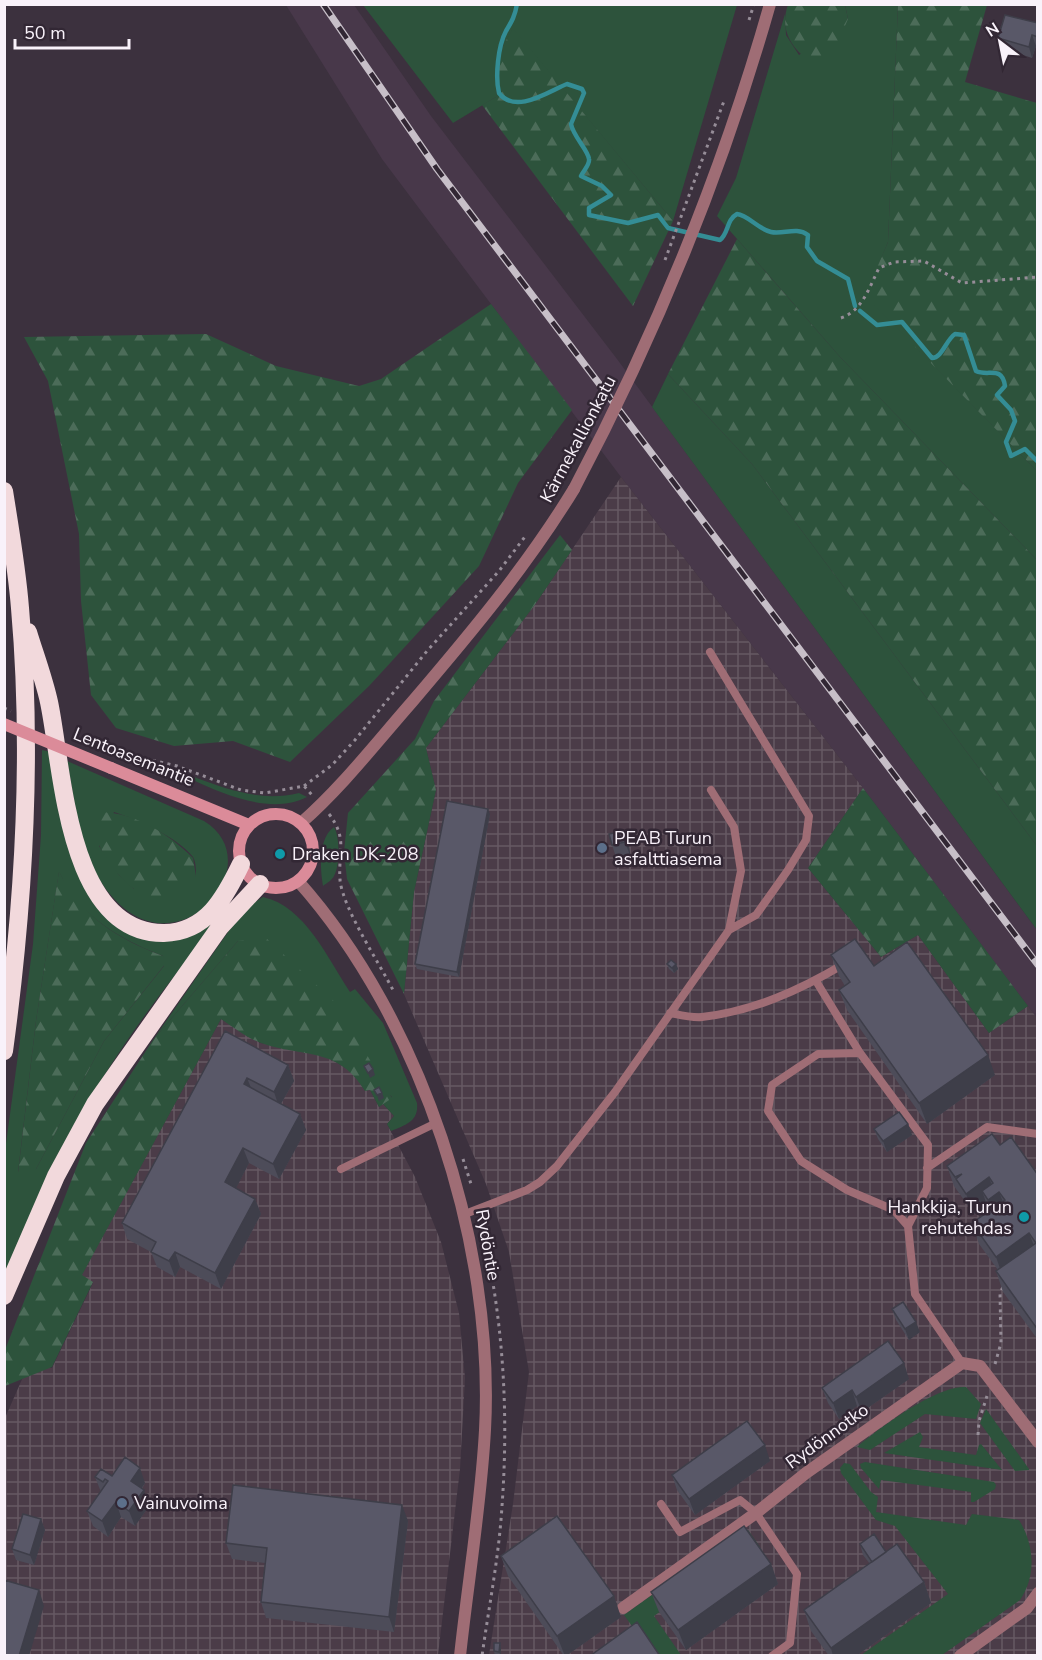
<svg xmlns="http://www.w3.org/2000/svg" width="1042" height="1660" font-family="'Nunito Sans',sans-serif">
	<defs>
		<pattern id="industrial-grid" width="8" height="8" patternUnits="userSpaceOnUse" patternTransform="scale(1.5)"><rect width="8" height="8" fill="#4b3c48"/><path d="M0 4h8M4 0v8" fill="none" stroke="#665963"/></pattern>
		<pattern id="forest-firs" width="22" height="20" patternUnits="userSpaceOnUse" patternTransform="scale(1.5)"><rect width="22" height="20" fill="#2d533c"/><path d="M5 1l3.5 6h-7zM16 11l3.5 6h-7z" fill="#4c6c59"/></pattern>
	</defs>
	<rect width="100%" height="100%" fill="#3c313e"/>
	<!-- built -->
	<path fill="#48384a" d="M286 5H354L431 116 617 359 1037 930V1018L863 788 621 477 382 159Z"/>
	<!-- industrial -->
	<path fill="url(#industrial-grid)" d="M621 477 863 788 808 868 881 957 918 935 989 1033 1028 1006 1037 1018V1655H489L513 1504 529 1372 509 1252 486 1184 404 994 414 892 436 790 426 748 534 606Z
		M221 1019 260 1043 323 1054 355 1074 365 1091 370 1090 379 1107 383 1104 394 1116 387 1124 415 1177 441 1242 459 1313 465 1378 460 1469 438 1655 5 1656V1418L27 1368H52L93 1283 81 1276Z"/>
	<!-- grass -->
	<path fill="#2d533c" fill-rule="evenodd" d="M363 5H737L673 221 513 29 498 55 496 97 453 123Z
		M845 5H898L888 242 866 296 1037 471V560L840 357 717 216 736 178 785 14 786 35 799 55 848 19Z
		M668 374 752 464 1037 846V930L652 407Z
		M42 750 51 752 67 838 128 929 209 924 213 928C163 988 117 1050 79 1118 50 1169 29 1226 5 1279V1151L33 944 41 835ZM59 872C63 878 65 886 70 893 94 924 127 942 163 956L164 966 104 1041 36 1169 18 1172 36 1021Z
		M67 761 204 821C278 866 163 994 95 872 78 842 74 794 67 761ZM114 812C136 819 179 838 193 857 196 862 196 870 196 876L134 889 119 875 99 846Z
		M194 777C230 790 261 802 299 793L307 797C272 815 225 795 193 780Z
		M334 827C340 837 340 865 334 876 332 880 327 883 323 886 320 869 318 838 334 827Z
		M263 897C305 906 328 959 350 992L355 989 383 1023 417 1103C419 1121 406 1125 391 1131L387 1124 394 1116 383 1104 392 1097 238 941 153 1040 244 909Z
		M966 1387 981 1404 976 1419 925 1414 870 1450 857 1447C879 1428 937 1385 966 1387Z
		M986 1409 1029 1469V1470L1015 1471 980 1423Z
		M920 1432 923 1437 919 1447 976 1455 979 1445 981 1444 1002 1470 884 1453Z
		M865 1462 994 1482 996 1485 995 1489 974 1502H971V1492L881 1480 879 1489 861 1468 860 1464Z
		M844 1463 850 1464 871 1492 878 1497 876 1512 966 1525 972 1514 1019 1520C1034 1544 1037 1575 1020 1600L942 1655H861L948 1594 895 1526 876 1520 841 1473 840 1468Z
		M742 1530H748L760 1547 755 1551 751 1546 654 1616 681 1655H653L624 1615Z"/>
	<!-- forest -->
	<path fill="url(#forest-firs)" d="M788 5H845L848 19 835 49 814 63C792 51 779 30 788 5Z
		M898 5H987L965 82 1037 103V471L865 296 888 242Z
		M513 28 673 221 633 306 482 105 496 97 498 55Z
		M737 239 840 357 1037 560V846L752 464 668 374Z
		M491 304 572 410 518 483 479 566 369 686 290 762 233 741 174 746 116 728 91 695 81 601 79 534 48 381 24 337 206 334 276 366 359 386 381 379Z
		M560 535 572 550 534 606 426 748 436 790 414 892 404 994 347 879 344 852 348 813 415 739 434 701Z
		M863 788 1028 1006 989 1033 918 935 881 957 808 868Z
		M101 812C136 813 169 834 193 858L196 876C161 923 121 887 100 847 96 840 96 829 94 820Z
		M59 871C80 916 118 939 163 956L166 963 104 1041 36 1169 30 1176H24L18 1173 36 1021Z
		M266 938 338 1005 392 1098 379 1107 370 1090 365 1091C338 1046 303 1058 261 1043 247 1038 233 1027 221 1019L82 1275 93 1282 52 1367 5 1386V1350L86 1143 153 1040 238 941Z"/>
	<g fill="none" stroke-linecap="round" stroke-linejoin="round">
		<!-- stream -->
		<path stroke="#348d95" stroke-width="4.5" d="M517 4C515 16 512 21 506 31 498 46 495 77 499 93 516 115 549 91 567 84L582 89 584 93 571 124C573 136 588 150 589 159 590 165 583 171 581 176L602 186 611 195 589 208V215L628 223 658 215 668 228 720 240C729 233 726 220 737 214 748 215 758 229 771 232 783 235 796 226 808 235L807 247 817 261 848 279 855 306
			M860 311 877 325 902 322 932 358C942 358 946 340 955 334L964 335 976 371C988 377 1002 365 1005 386L997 395 1011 410 1015 421 1006 442 1011 456 1025 449 1038 462"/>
		<!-- path -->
		<path stroke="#968d98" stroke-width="3" stroke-dasharray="3 4.5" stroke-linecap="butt" d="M841 318C862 311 869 288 879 268L894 262 924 261 962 283 1038 277
			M123 757 147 759 177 766 241 790 265 793 304 786 313 796
			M304 786 332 765 355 740 427 651 499 571 527 534
			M329 814C348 839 338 852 340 880 343 909 380 964 394 992
			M463 1159 471 1184
			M480 1220C503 1313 509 1410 502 1506 499 1556 489 1606 482 1656
			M995 1364 1001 1343 1000 1293 1004 1285
			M978 1435 979 1421 987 1396"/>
		<!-- service -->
		<path stroke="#9f6d75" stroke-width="8" d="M710 652 809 816 806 840 788 870 756 915 729 930
			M816 981 860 1053
			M670 1013C680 1015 692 1018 702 1017 754 1011 800 990 844 964
			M927 1168 987 1127 1038 1134
			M341 1169 436 1123
			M465 1214 527 1190 540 1182 557 1166 615 1092 729 930 741 871 734 827 711 790
			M908 1226 927 1188 928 1145 860 1053 818 1054 772 1085 768 1111 801 1161 847 1190 894 1210 908 1226 915 1294 962 1363
			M661 1504 680 1532 740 1500 756 1513 797 1574 790 1643 772 1656"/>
		<!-- minor -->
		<path stroke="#9f6d75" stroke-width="12" d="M623 1608 756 1513 806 1473 962 1363 980 1366 1038 1442
			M960 1656 1027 1608 1038 1593"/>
		<!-- tertiary -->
		<path stroke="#9f6d75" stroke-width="12" d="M301 823C342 787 376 743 412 702 470 634 527 566 574 489
			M298 881C422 1020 495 1245 485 1430 481 1505 468 1581 460 1656"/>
		<!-- secondary -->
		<path stroke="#db8b99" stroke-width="12" d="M111 768 249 825
			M239 851a37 37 0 1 1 74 0a37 37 0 1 1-74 0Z"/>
		<!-- motorway -->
		<path stroke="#f2d9dc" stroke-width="18" d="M4 491C10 529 17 569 20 608 33 756 24 904 4 1051
			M28 632C35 655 44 679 49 702 63 768 67 934 164 933 207 932 225 897 241 864
			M4 1296 56 1176 95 1104 220 927 260 884"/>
		<!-- rail casing -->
		<g stroke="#c7bfc8" stroke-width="7">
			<path id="rail" d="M323 4 437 169 1038 965"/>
		</g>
		<!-- rail -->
		<use href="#rail" stroke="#322734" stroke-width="4.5" stroke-dasharray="14" stroke-linecap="butt"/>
		<!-- path-bridge -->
		<path stroke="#968d98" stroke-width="3" stroke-dasharray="3 4.5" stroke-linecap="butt" d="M749 20 754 4
			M665 260 724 101
			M570 464 603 398
			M4 708 11 711"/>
		<!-- tertiary-bridge -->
		<path stroke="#9f6d75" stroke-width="12" d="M574 489C656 334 722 173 770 4"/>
		<!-- secondary-bridge -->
		<path stroke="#db8b99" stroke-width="12" d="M4 724 111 768"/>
	</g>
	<!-- wall -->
	<path fill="#4d4c59" d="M1038 23V46H1036L1032 58 1002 48 998 38Z
		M490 814 459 977 417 969 415 964Z
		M623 831 629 847 631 858 617 860 612 845Z
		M831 955 874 966 995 1075 927 1124 847 1010 839 990 845 986 839 976Z
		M667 964H676L678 969 674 973 669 969Z
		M225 1031 288 1065 294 1081 281 1104 300 1114 306 1130 279 1179 249 1163 236 1188 255 1199 261 1214 221 1289 180 1267 175 1277 157 1267 151 1252 127 1239 122 1223Z
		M908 1124 912 1135 887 1152 878 1139 874 1129Z
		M1000 1145 1038 1175V1340L1003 1292 996 1271 998 1270 979 1244 972 1223 989 1211 987 1205 974 1214 954 1186 947 1166Z
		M892 1309 920 1332 909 1340 896 1320Z
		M909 1379 862 1412 857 1406 839 1419 828 1403 822 1388Z
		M770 1461 695 1515 677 1490 672 1475Z
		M112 1476 145 1483 142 1489 149 1506 135 1526 121 1517 108 1537 93 1526 87 1511 101 1492 95 1477Z
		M41 1519 45 1530 34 1565 16 1560 12 1549Z
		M408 1521 394 1632 266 1618 261 1602 265 1563 232 1559 226 1543Z
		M860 1544 886 1552 924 1582 931 1603 856 1656H829L811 1631 804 1610 870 1564 863 1555Z
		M501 1556 621 1617 566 1656H564L508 1576Z
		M771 1564 778 1584 686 1650 659 1612 651 1592Z
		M500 1643 501 1649V1656H495L494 1651Z"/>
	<!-- shaded-wall -->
	<path fill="#3e3e49" d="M1032 35 1036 46 1032 58 1029 47Z
		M488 809 490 814 459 977 457 972Z
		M623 831 629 847 631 858 625 842Z
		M676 964 678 969 674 973 672 968Z
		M988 1055 995 1075 927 1124 919 1103Z
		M288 1065 294 1081 279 1107 274 1092Z
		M373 1069 375 1075 370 1078 368 1073Z
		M247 1078 253 1093 244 1084Z
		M382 1093 384 1098 379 1101 377 1095Z
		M300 1114 306 1130 279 1179 273 1164Z
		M908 1124 912 1135 887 1152 883 1141Z
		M243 1148 249 1163 231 1198 225 1182Z
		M989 1177 995 1195 999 1192 1007 1212 995 1220 988 1200 982 1191 987 1205 974 1214 966 1194Z
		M255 1199 261 1214 221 1289 215 1273Z
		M1029 1233 1037 1254 1003 1277 996 1257Z
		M175 1252 180 1267 175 1277 169 1261Z
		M916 1322 920 1332 909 1340 905 1329Z
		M904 1363 909 1379 862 1412 856 1397Z
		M852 1390 857 1406 839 1419 833 1403Z
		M765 1445 770 1461 695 1515 689 1499Z
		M140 1468 145 1483 136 1496 131 1481Z
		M144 1490 149 1506 135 1526 129 1511Z
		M116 1502 121 1517 108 1537 102 1521Z
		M402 1505 408 1521 394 1632 389 1617Z
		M41 1519 45 1530 34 1565 30 1555Z
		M771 1564 778 1584 686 1650 678 1630Z
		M924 1582 931 1603 856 1656H833L831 1648Z
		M39 1590 44 1606 29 1656H19Z
		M614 1596 621 1617 566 1656H565L557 1636Z
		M500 1643 501 1649V1656L499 1652Z"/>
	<!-- building -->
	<path fill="#595868" stroke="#3e3e49" stroke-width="1.5" d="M1005 15 1038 23V37L1032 35 1029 47 998 38Z
		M447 801 488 809 457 972 415 964Z
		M623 831 625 842 612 845 609 834Z
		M855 939 874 966 907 942 988 1055 919 1103 839 990 850 982 831 955Z
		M671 960 676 964 672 968 667 964Z
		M225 1031 288 1065 274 1092 247 1078 244 1084 300 1114 273 1164 243 1148 225 1182 255 1199 215 1273 175 1252 169 1261 151 1252 156 1242 122 1223Z
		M369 1063 373 1069 368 1073 364 1066Z
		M379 1087 382 1093 377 1095 374 1090Z
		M899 1112 908 1124 883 1141 874 1129Z
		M992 1134 1000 1145 1011 1137 1038 1175V1330L996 1271 1036 1243 1029 1233 996 1257 972 1223 1005 1200 999 1192 988 1200 982 1191 993 1183 989 1177 966 1194 956 1179 962 1174 955 1177 947 1166Z
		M903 1302 916 1322 905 1329 892 1309Z
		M888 1341 904 1363 856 1397 852 1390 833 1403 822 1388Z
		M747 1421 765 1445 689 1499 672 1475Z
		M125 1457 140 1468 131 1481 144 1490 129 1511 116 1502 102 1521 87 1511 108 1481 105 1479 103 1482 95 1477 101 1469 112 1476Z
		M233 1485 402 1505 389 1617 261 1602 267 1548 226 1543Z
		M23 1514 41 1519 30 1555 12 1549Z
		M557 1516 614 1596 557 1636 501 1556Z
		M744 1526 771 1564 678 1630 651 1592Z
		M874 1534 886 1552 872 1562 860 1544Z
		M897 1544 924 1582 831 1648 804 1610Z
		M4 1580 39 1590 19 1656H4Z
		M637 1622 660 1656H590Z
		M494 1643H500L499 1652 494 1651Z"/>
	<!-- markers -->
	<g fill="#5c6f8a" stroke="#322734" stroke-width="2">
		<circle cx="602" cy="848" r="6"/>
		<circle cx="122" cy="1503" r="6"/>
	</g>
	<g fill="#0f9aa8" stroke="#322734" stroke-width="2">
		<circle cx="280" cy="854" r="6"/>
		<circle cx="1024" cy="1217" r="6"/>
	</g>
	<g text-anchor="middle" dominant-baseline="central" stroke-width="5" stroke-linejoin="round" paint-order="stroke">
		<!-- street labels -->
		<g font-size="18" fill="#f9f2fa" stroke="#322734">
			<text transform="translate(578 439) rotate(-62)">Kärmekallionkatu</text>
			<text transform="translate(134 757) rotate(22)">Lentoasemantie</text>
			<text transform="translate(488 1245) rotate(80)">Rydöntie</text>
			<text transform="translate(827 1436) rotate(-36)">Rydönnotko</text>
		</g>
		<!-- poi labels -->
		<g font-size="18" fill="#f9f2fa" stroke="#322734" text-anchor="start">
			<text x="614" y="838">PEAB Turun<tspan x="614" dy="21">asfalttiasema</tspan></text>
			<text x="292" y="854">Draken DK-208</text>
			<text x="1012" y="1207" text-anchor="end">Hankkija, Turun<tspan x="1012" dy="21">rehutehdas</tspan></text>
			<text x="134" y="1503">Vainuvoima</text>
		</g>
	</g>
	<!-- border -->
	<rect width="1042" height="1660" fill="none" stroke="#f9f2fa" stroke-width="12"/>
	<!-- north arrow -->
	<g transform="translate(1000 42) rotate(328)" stroke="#322734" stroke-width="4.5" paint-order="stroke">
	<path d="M0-4.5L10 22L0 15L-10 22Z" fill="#f9f2fa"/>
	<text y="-9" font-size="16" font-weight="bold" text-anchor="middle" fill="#f9f2fa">N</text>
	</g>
	<!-- scale -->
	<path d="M15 39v9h114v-9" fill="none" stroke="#f9f2fa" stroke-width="3"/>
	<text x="24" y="39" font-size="18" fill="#f9f2fa" stroke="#322734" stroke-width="4.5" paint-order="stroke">50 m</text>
</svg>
